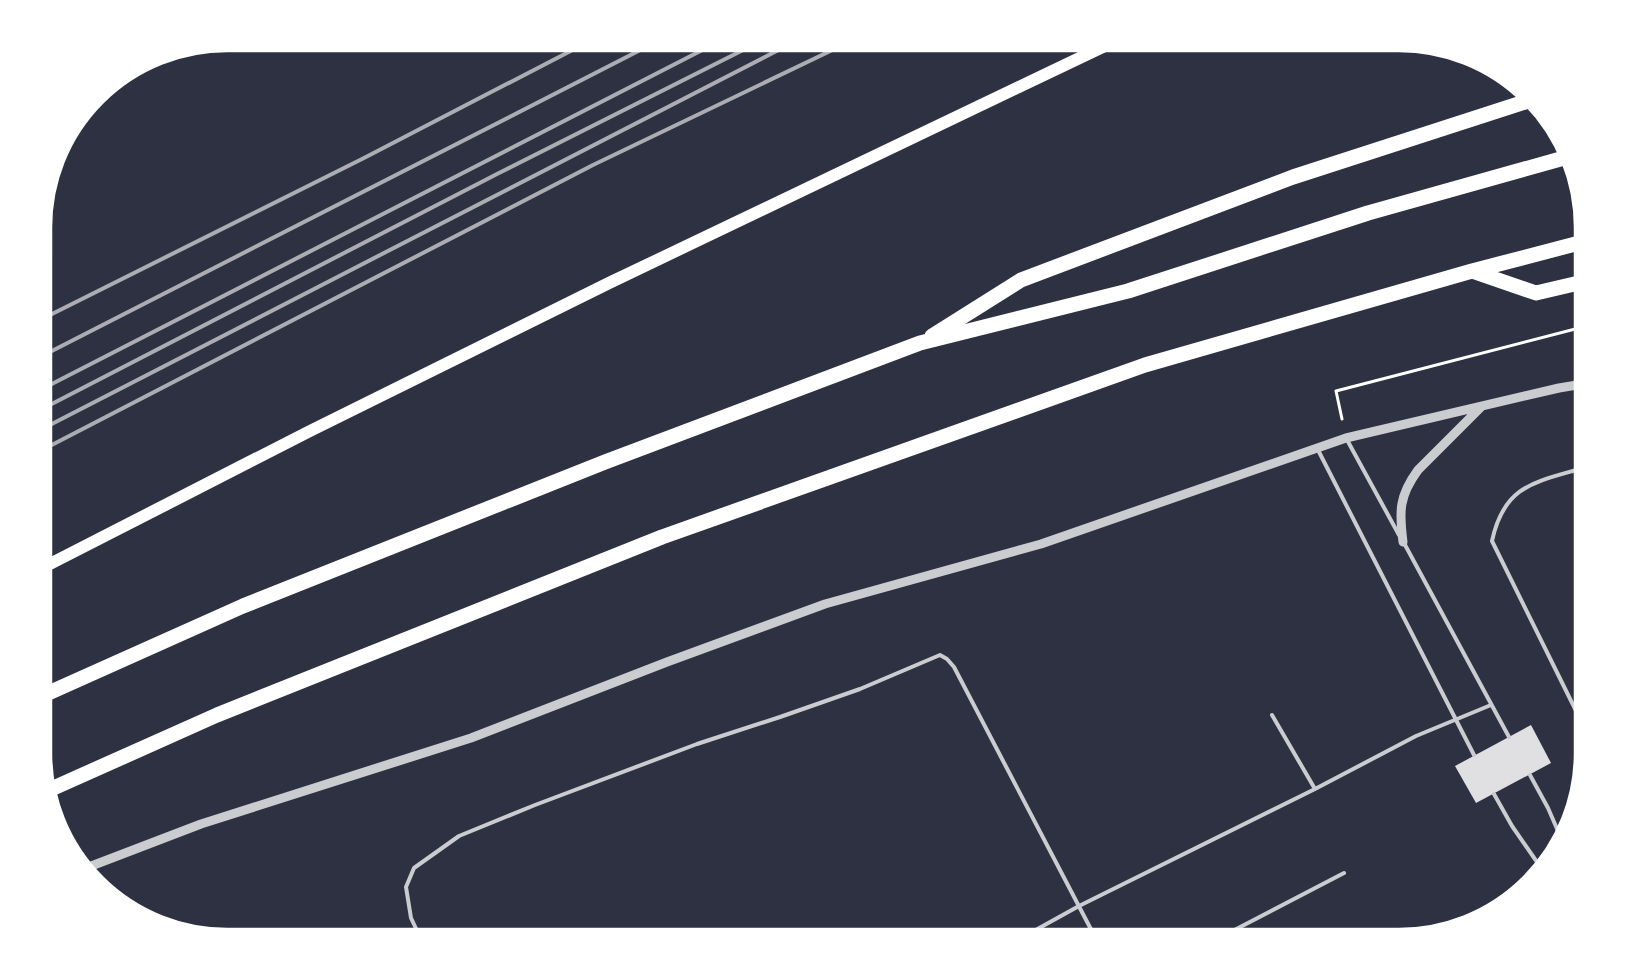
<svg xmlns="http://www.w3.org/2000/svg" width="1626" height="980" font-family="'Nunito Sans',sans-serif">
	<rect width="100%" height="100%" fill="#2d3142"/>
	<!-- building -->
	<path fill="#e0e0e3" d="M1531 725 1551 763 1476 803 1455 766Z"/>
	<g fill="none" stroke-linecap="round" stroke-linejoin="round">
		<!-- path -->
		<path stroke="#fff" stroke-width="3" d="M1342 419 1336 391 1583 327"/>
		<!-- service -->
		<path stroke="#caccd0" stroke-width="4" d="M1346 438 1399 535
			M1317 448 1474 755
			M1583 468C1535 482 1504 485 1492 541L1583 725
			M1404 543 1509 737
			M1272 715 1315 789
			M1530 775 1548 808 1561 838
			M1494 794 1512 826 1539 865
			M420 937 411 918 406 887 414 868 459 836 535 805 697 744 780 717 860 689 940 655 947 659 954 667 1095 937
			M1023 937 1079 906 1315 789 1416 736 1491 705
			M1221 937 1344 873"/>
		<!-- tertiary -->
		<path stroke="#caccd0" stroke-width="9" d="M1403 542C1399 511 1399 496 1418 470L1482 406
			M86 868 201 824 471 738 667 662 825 604 1041 544 1346 438 1559 388 1583 384"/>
		<!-- primary -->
		<path stroke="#fff" stroke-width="12" d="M44 567 310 431 609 283 1111 43"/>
		<!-- motorway -->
		<path stroke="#fff" stroke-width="15" d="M1472 271 1536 293 1583 282
			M932 336 1021 280 1293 177 1528 101
			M44 695 243 606 605 462 920 343 1128 291 1368 213 1564 158
			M49 790 217 715 662 537 1145 365 1472 271 1583 242"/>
		<!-- rail -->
		<path stroke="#abadb3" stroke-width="4" d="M44 318 364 158 586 43
			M44 355 654 43
			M44 388 716 43
			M44 408 497 174 757 43
			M44 428 792 43
			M44 449 593 165 847 43"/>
	</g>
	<!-- crop -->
	<path d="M0 0H1626V980H0ZM227 51H1399A176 176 0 0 1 1575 227V753A176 176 0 0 1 1399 929H227A176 176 0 0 1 51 753V227A176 176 0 0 1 227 51Z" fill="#fff" fill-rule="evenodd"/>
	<path fill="none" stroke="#fff" stroke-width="2.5" d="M227 51H1399A176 176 0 0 1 1575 227V753A176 176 0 0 1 1399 929H227A176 176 0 0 1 51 753V227A176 176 0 0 1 227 51Z"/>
</svg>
